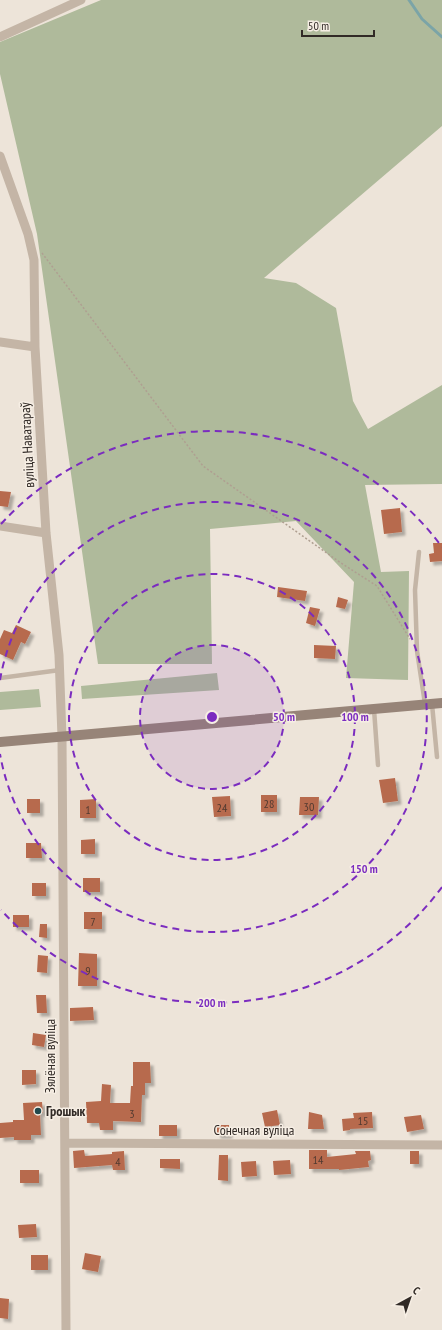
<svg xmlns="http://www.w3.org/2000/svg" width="442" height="1330" font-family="'PT Sans Narrow',sans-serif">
	<defs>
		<filter id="shadow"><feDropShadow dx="3.5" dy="3.5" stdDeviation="1" flood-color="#0004"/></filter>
	</defs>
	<rect width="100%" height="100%" fill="#ede4d9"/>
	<!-- green -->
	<path fill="#afba9b" d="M101 0H442V126L264 278 296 283 336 308 353 401 368 429 442 385V484L365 485 381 572 409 571 408 680 346 678 354 582 296 521 210 529 212 664H98L37 234 0 74V42Z
		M217 673 219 690 82 699 81 686Z
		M39 689 41 707 0 710V692Z"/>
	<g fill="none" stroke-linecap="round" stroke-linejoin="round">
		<!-- stream -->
		<path stroke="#7ba4a7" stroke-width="3" d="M409 0 422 19 442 37"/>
	</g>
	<!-- building -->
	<path fill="#b76a4d" filter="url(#shadow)" d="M0 491 11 492 8 507 0 506Z
		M400 508 402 532 384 534 381 510Z
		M433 543H442V561L430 562 429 554 434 553Z
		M278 587 307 591 305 601 277 597Z
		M338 597 348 600 345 609 336 607Z
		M310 607 320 609 315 626 306 623Z
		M16 625 31 632 25 644 21 642 13 660 0 654V639L4 630 12 633Z
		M314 645 336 646 335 659 314 658Z
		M395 778 398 801 383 803 379 780Z
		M261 795H277V812H261Z
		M230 796 231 816 214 817 212 797Z
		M300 797H319L318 815H299Z
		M27 799H40V813H27Z
		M96 799V818H80V800Z
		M95 839V854H81V840Z
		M26 843H41L42 858H26Z
		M83 878H100V892H83Z
		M32 883H46V896H32Z
		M84 912H102V929H84Z
		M13 915H29V927H13Z
		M40 924H47V938L39 937Z
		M79 953 97 954V986H78Z
		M38 955 48 956 47 973 37 972Z
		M36 995H46L47 1013H37Z
		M93 1007 94 1020 70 1021V1008Z
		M33 1033 46 1035 44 1047 32 1045Z
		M133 1062H150L151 1083H145V1095H142L141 1122 113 1121V1130H100L99 1123H87L86 1102 101 1101 102 1084 111 1085 110 1103H130L131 1086H133Z
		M22 1070H36V1084L22 1085Z
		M42 1102 43 1113H40L41 1135H31V1140H14V1137L0 1138V1123L13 1122V1120H24L23 1103Z
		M277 1110 280 1125 265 1127 262 1113Z
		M309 1112 322 1115 324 1129H308Z
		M372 1112 373 1128 350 1129V1130L343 1131 342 1119 354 1118 353 1113Z
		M421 1115 424 1129 407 1132 404 1117Z
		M159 1125H177V1136H159Z
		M217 1125H229V1135H217Z
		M84 1150 85 1156 112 1154V1152L124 1151 125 1170H113L112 1165 74 1168 73 1151Z
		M309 1150H327V1157L356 1154 355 1151H370L371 1160 368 1161 369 1167 339 1170V1169H309Z
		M410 1151H419V1164H410Z
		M219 1155H228V1181L218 1180Z
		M160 1159H180V1169L160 1168Z
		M290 1160 291 1174 274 1175 273 1161Z
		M256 1161 257 1176 242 1177 241 1162Z
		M20 1170H39V1183H20Z
		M36 1224 37 1237 19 1238 18 1225Z
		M85 1253 101 1256 98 1272 82 1269Z
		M31 1255H48V1270H31Z
		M0 1298 9 1299 8 1319 0 1318Z"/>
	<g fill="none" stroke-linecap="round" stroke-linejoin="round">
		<!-- path -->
		<path stroke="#af9f91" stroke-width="1.5" stroke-dasharray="2 2" stroke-linecap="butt" d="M42 253 203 466 341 563 377 586 410 639"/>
		<!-- service -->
		<path stroke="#c4b5a6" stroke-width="4.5" d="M419 552 415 590 417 651 425 704
			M0 678 60 670
			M432 704 437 757
			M374 709 378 765"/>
		<!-- minor -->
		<path stroke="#c4b5a6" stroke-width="9" d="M0 37 81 0
			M0 156 28 234 34 260 35 347 46 533 59 655 62 737 66 1330
			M0 342 35 347
			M0 526 46 533
			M65 1143 442 1145"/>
		<!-- secondary -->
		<path stroke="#978478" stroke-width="10" d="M0 742 442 703"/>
	</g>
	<!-- distance rings -->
	<circle cx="212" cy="717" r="72" fill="#7b2cbf" fill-opacity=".12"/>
	<g fill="none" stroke="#7b2cbf" stroke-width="2" stroke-dasharray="7 5">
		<circle cx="212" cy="717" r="72"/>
		<circle cx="212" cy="717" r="143"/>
		<path d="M0 680A215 215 0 1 1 0 754"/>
		<path d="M442 887A286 286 0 0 1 1 910M1 524A286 286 0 0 1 442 547"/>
	</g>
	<!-- markers -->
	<circle fill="#21494d" stroke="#f6eee4" stroke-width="1.5" cx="38" cy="1111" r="4"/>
	<g text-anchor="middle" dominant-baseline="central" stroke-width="3" stroke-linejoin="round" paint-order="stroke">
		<!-- number labels -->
		<g font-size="12" fill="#523a30">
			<text x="269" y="803">28</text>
			<text x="309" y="806">30</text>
			<text x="222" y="807">24</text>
			<text x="88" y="809">1</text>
			<text x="93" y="921">7</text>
			<text x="88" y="970">9</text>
			<text x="132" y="1113">3</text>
			<text x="363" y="1120">15</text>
			<text x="318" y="1159">14</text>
			<text x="118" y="1161">4</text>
		</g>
		<!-- street labels -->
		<g font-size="14" fill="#312a26" stroke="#f6eee4">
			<text transform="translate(27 445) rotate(-93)">вуліца Наватараў</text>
			<text transform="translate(50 1056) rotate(-90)">Зялёная вуліца</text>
			<text x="254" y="1130">Сонечная вуліца</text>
		</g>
		<!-- poi labels -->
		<g font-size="14" font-weight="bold" fill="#312a26" stroke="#f6eee4" text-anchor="start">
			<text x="46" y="1111">Грошык</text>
		</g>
	</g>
	<circle cx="212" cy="717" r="6" fill="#7b2cbf" stroke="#f6eee4" stroke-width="2"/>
	<g font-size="12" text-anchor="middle" font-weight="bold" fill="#7b2cbf" stroke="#f6eee4" stroke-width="3" stroke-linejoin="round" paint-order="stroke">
		<text x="284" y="721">50 m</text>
		<text x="355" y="721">100 m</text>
		<text x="364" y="873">150 m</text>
		<text x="212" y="1007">200 m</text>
	</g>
	<!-- north arrow -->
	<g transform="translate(410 1298) rotate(40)" stroke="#f6eee4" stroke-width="3" paint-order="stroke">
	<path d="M0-3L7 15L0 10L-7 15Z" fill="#312a26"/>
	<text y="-6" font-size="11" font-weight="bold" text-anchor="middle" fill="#312a26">С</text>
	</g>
	<!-- scale -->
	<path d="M302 30v6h72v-6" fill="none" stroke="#312a26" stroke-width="2"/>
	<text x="308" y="30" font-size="12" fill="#312a26" stroke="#f6eee4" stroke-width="3" paint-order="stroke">50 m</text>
</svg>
